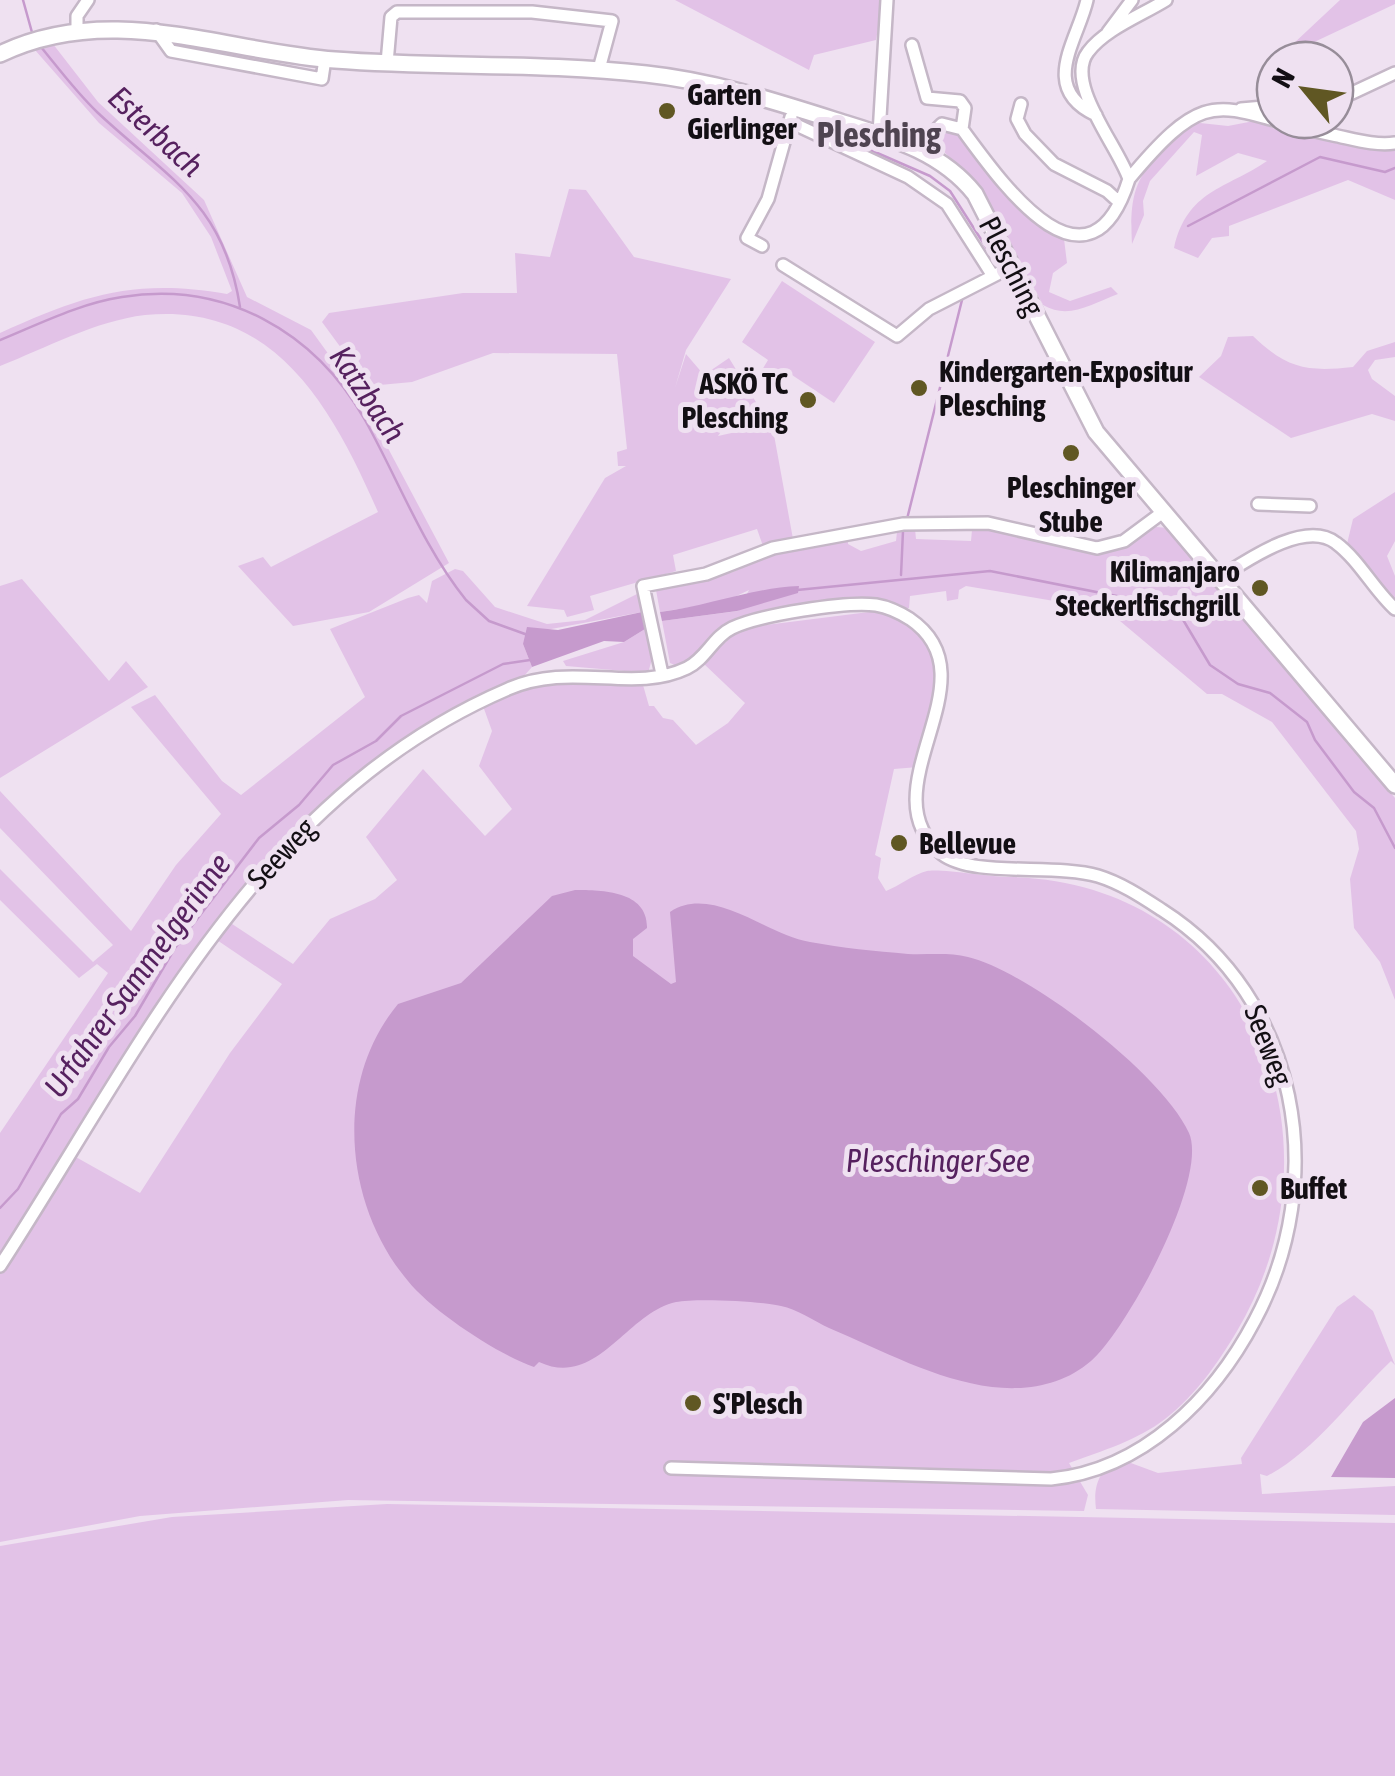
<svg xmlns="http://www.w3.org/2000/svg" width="1395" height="1776" font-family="'Asap Condensed',sans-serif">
	<rect width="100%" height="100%" fill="#efe1f1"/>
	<!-- green -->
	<path fill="#e2c2e7" d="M675 0H883L876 40 814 55 809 70Z
		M1340 0H1395V4L1276 60Z
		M53 44 98 102 204 200 247 297 311 330 364 403 449 563 369 612 293 626 238 566 263 557 271 567 378 512C333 410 276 302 145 315 95 321 46 348 0 366V333C84 295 134 278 227 294L232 291 211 237 182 193 99 123 35 50Z
		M1254 121 1281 131 1395 148V200L1348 180 1229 226V236L1212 238 1198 258 1174 248C1187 190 1226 189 1267 161L1238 153 1196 176 1202 135 1194 132 1150 181 1143 201 1144 215 1132 244C1128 173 1146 170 1191 122L1228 126Z
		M943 129C971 131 980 166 996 184 1016 206 1037 227 1064 239L1067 263 1053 273 1049 292 1070 301 1111 287 1118 294C1091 304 1069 320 1043 305L981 188 938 146Z
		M569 189 586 190 634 257 731 279 686 350 675 388 686 354 704 375 729 358 762 412 725 426 718 436 772 424 793 539 763 546 757 529 673 555 676 571 590 596 594 610 567 617 564 610 527 606 605 478 626 466H618L617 452 627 449 617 354 493 353 412 382 369 386 322 322 329 313 463 293H517L515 253 550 257Z
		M782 281 875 342 834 403 786 371 779 381 762 370 768 360 742 342Z
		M1253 336C1287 369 1307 372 1353 367L1367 351 1395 342V357L1375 360 1368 370 1372 379 1395 396V421L1372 414 1291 438 1199 377 1221 356 1228 337Z
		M1395 492V541L1387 556 1395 576V603L1346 548 1353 519Z
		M1156 527 1169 528 1395 798V1000L1380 962 1354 928 1350 879 1359 849 1356 831 1272 722 1222 694H1207L1120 621 1095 608 966 586 959 590 958 599 947 601 946 591 910 596 909 608 903 609C876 597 784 605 757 617 728 630 708 656 677 666L670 663 662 621 738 611 749 590 724 602 660 612 656 590 733 572 775 553 848 539V544L861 551 896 541 897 532 915 529 916 539 971 541 972 530 988 529 1093 554 1120 550Z
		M455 569 463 571 495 607 547 624 585 620 637 594 642 612 546 630 523 644 532 667 524 676C455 708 389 746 331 796 194 914 96 1105 0 1257V1133L108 973 97 964 79 978 0 900V869L93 962 113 945 0 828V791L131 931 176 865 221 814 131 707 155 695 222 781 241 795 365 697 330 629 408 598 419 595 427 603 432 581Z
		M22 579 109 681 126 661 148 687 0 778V586Z
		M877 611C963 638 934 701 918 767L894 769 875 855 881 858 878 878 886 891C899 886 914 874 927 871 938 868 992 877 1009 877 1249 881 1352 1137 1237 1331 1218 1363 1195 1396 1165 1419 1138 1440 1102 1451 1069 1463L1088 1495 1084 1511 348 1500 140 1516 0 1542V1273L74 1156 140 1193 230 1053 282 984 214 938 226 920 293 964 330 919 375 899 397 880 366 837 423 769 485 836 512 809 479 766 492 731 483 706C536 681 585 678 643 685L649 706H654L663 718 673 720 696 745 728 723 745 703 703 663 741 628Z
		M645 629 652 659 648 673 566 666 563 661 624 642Z
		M1354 1295 1373 1311 1395 1365 1391 1361C1352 1398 1314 1452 1267 1476L1260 1474 1262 1494 1395 1486V1515L1096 1509C1093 1486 1099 1469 1120 1459L1158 1473 1242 1464 1241 1458 1337 1307Z
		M387 1504 1395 1523V1776H0V1546L172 1517Z"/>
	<!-- water -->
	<path fill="#c69acd" d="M799 586 798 593 737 611 662 621 660 612C709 606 751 588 799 586Z
		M642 612 645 629 624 642 604 641 532 667 523 644 527 627 558 630Z
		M575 890C603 890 648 891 647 928L633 939V956L671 984 676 982 670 912C712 884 765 934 810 942 842 948 875 951 908 954 927 955 949 952 968 957 1030 972 1163 1075 1189 1133 1209 1179 1126 1331 1091 1361 1063 1385 1028 1391 992 1387 936 1380 881 1350 829 1328 814 1321 797 1309 781 1306 761 1301 695 1298 676 1302 626 1313 597 1389 539 1362L534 1367C497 1354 432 1311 408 1281 344 1205 333 1082 398 1004L461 983 552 896Z
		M1395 1398V1478L1331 1477 1363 1422Z"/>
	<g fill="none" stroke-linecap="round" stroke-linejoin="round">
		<!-- stream -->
		<path stroke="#c69acd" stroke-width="2.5" d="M23 0 33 36
			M41 47C59 69 76 92 97 112 166 177 224 202 240 307
			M836 135 930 176 950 191 991 255
			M1188 226 1320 157 1385 172 1395 168
			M0 340C39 324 81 303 122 297 225 280 315 332 365 420 398 479 423 547 466 600L489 621 525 634
			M907 519 962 300
			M901 575 903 531
			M797 590 990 571 1162 605 1179 613 1210 665 1238 684 1270 693 1307 722 1315 740 1354 792 1374 808 1395 848
			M0 1208 18 1189 61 1114 78 1099 109 1047 135 1016 175 948 259 838 299 805 333 765 376 741 401 716 503 664 530 660"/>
		<!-- minor casing -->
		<g stroke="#c5b7c7" stroke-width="16">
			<path id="minor" d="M1087 0C1078 40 1038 88 1096 115
				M77 30V16L88 0
				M156 30 171 51 322 79 325 59
				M1108 32 1132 0
				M912 45 927 98 960 101 965 108 962 129
				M387 63 391 17 397 12H532L612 21 599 69
				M1335 101 1395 73
				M1021 104 1017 119 1025 134 1054 164 1107 191 1119 202
				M1241 109 1275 106
				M790 122 908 177 947 204 993 276
				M879 134 887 0
				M918 148 942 124 962 129C999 179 1088 309 1129 179 1118 146 1064 83 1088 52 1105 29 1142 15 1166 0
				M1129 179C1214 77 1218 111 1333 135 1353 139 1375 146 1395 143
				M762 246 747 238 768 199 791 117
				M783 265 897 336 929 309 1013 266
				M1258 504 1310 506
				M1219 578C1246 561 1305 519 1336 543 1359 560 1374 590 1395 609
				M662 674 643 586 706 574 773 548 903 524 988 523 1097 548 1124 541 1163 512
				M0 1266C141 1049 256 797 508 689 571 661 633 694 687 668 706 659 713 637 732 628 759 615 846 601 876 605 888 607 899 612 910 619 998 679 863 790 942 854 973 878 1055 863 1098 876 1121 883 1142 897 1162 910 1300 998 1330 1180 1255 1320 1214 1398 1143 1470 1051 1479L671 1468"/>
		</g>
		<!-- secondary casing -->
		<g stroke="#c5b7c7" stroke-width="20">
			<path id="secondary" d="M0 54C111 1 220 51 335 60 438 68 542 62 646 74 712 81 774 101 837 121 888 137 940 150 975 194L1096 432 1395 785"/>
		</g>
		<!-- minor -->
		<use href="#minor" stroke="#fff" stroke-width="11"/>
		<!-- secondary -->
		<use href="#secondary" stroke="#fff" stroke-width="15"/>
	</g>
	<!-- markers -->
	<g fill="#605723" stroke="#efe1f1" stroke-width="4">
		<circle cx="667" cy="111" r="10"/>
		<circle cx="919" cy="388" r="10"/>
		<circle cx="808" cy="400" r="10"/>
		<circle cx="1071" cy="453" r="10"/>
		<circle cx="1260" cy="588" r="10"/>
		<circle cx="899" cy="843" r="10"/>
		<circle cx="1260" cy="1188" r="10"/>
		<circle cx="693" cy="1403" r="10"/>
	</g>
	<g text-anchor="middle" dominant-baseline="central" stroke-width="10" stroke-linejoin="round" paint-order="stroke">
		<!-- poi labels -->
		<g font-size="30" font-weight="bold" fill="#130f14" stroke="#efe1f1" text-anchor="start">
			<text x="687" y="94">Garten<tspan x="687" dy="34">Gierlinger</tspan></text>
			<text x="939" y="371">Kindergarten-Expositur<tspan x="939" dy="34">Plesching</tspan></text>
			<text x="788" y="383" text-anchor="end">ASKÖ TC<tspan x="788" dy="34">Plesching</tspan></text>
			<text x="1071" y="487" text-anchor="middle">Pleschinger<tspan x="1071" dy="34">Stube</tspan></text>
			<text x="1240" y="571" text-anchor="end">Kilimanjaro<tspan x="1240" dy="34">Steckerlfischgrill</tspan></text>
			<text x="919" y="843">Bellevue</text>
			<text x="1280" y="1188">Buffet</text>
			<text x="713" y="1403">S'Plesch</text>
		</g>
		<!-- street labels -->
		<g font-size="30" fill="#130f14" stroke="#efe1f1">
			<text transform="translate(1012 266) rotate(63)">Plesching</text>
			<text transform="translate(281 853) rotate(-47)">Seeweg</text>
			<text transform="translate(1269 1045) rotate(69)">Seeweg</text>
		</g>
		<!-- water labels -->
		<g font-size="32" font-style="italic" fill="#56215f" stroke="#efe1f1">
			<text transform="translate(156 131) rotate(43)">Esterbach</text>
			<text transform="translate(368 394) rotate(56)">Katzbach</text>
			<text transform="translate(137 975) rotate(-54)">Urfahrer Sammelgerinne</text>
			<text x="938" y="1160">Pleschinger See</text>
		</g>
		<!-- quarter labels -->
		<g font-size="35" font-weight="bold" fill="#4f4451" stroke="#efe1f1">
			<text x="879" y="134">Plesching</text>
		</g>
	</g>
	<!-- north arrow -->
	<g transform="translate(1305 90) rotate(299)"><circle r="48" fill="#efe1f1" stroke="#978d99" stroke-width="2.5"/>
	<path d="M0-8L18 38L0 25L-18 38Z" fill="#605723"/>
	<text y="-15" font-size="28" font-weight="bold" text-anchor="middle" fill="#130f14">N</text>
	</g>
</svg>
